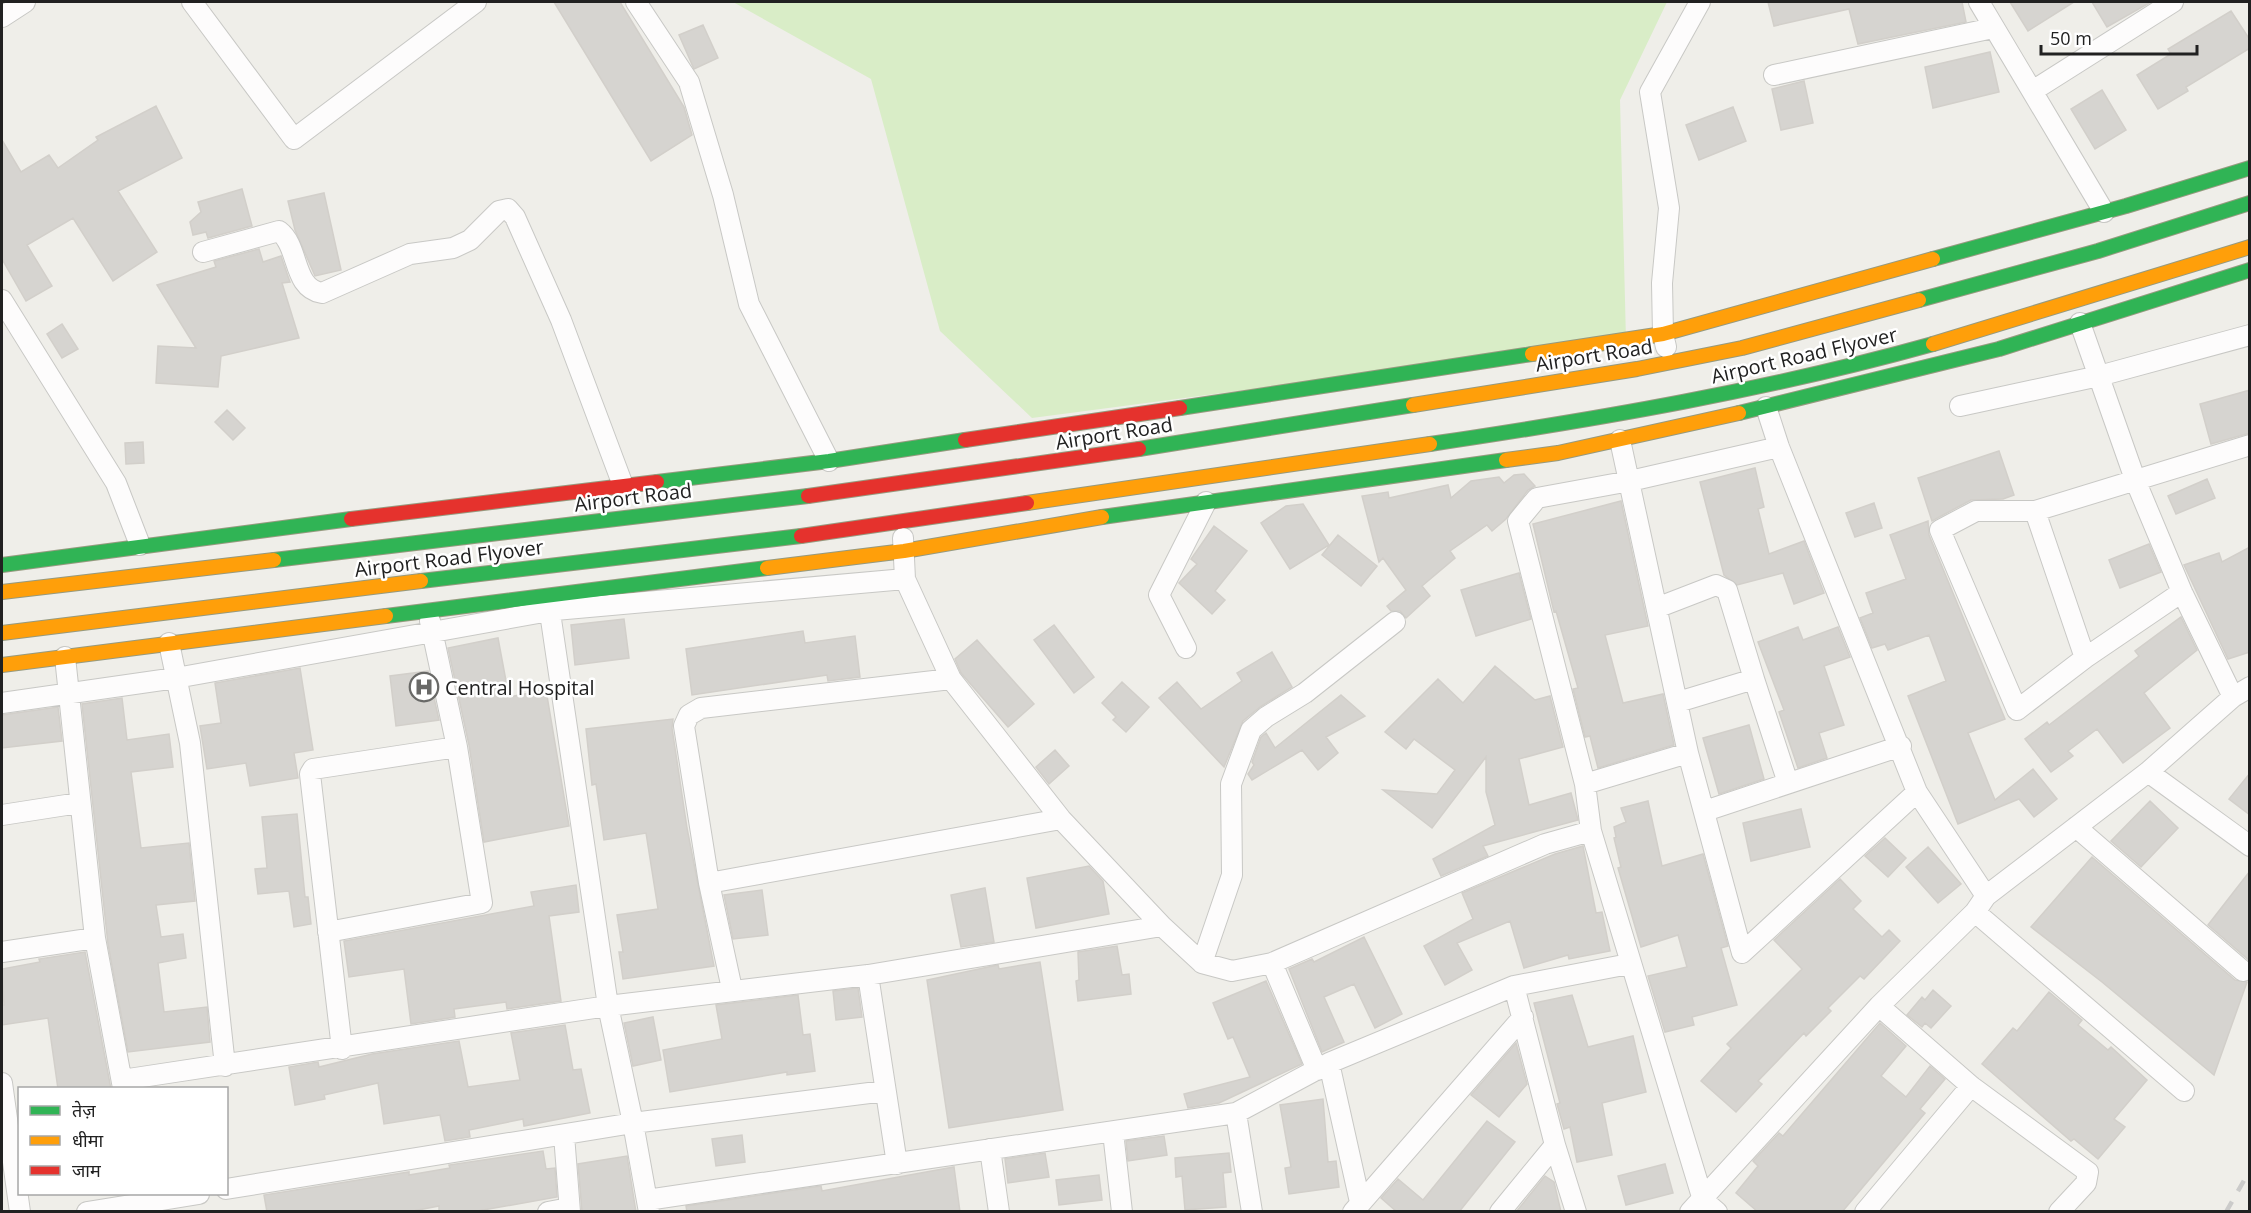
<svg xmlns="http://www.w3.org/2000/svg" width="2251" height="1213" font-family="'Open Sans','Noto Sans Devanagari',sans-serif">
	<rect width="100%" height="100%" fill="#efeee9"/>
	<!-- grass -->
	<path fill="#d9edc7" d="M733 2H1667L1620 100 1626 340 1032 418 940 331 871 79Z"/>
	<!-- building -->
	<path fill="#d6d4d0" stroke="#d2cfca" stroke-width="1.5" d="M554 2H620L684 107 692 135 651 161Z
		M1768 2H1962L1966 22 1858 44 1849 9 1774 26Z
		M2010 2H2074L2028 31Z
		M2092 2H2151L2107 27Z
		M2231 11 2250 40V48L2186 87 2188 91 2158 109 2137 75 2171 54 2168 49Z
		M703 25 718 58 694 69 679 35Z
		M1990 52 1999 92 1933 108 1925 67Z
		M1804 81 1813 123 1781 130 1772 89Z
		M2102 90 2126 130 2095 149 2071 109Z
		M156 106 182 158 118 191 157 252 113 281 73 218 27 245 52 286 26 301 2 259V140L21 172 49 155 58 168 98 140 96 137Z
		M1733 107 1746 141 1699 160 1686 125Z
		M242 189 252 226 208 238 206 232 193 235 190 222 201 212 198 202Z
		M324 193 341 270 315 276 295 230 288 201Z
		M259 249 263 262 281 256 290 282 282 283 299 338 221 356 218 387 156 383 158 346 196 348 157 285 216 267 214 261Z
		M62 324 78 349 62 358 47 334Z
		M2250 390V433L2211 444 2200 404Z
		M227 410 245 428 233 440 215 422Z
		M143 442 144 463 126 464 125 443Z
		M1999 451 2014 495 2003 499 1971 500 1932 521 1918 478Z
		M1755 468 1764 507 1758 509 1769 554 1804 541 1824 593 1794 604 1783 573 1737 585 1724 575 1700 482Z
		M1524 474 1535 486 1528 490 1506 519 1492 531 1487 525 1450 551 1455 558 1422 586 1430 596 1406 618 1400 611H1391L1387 606 1406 590 1383 558 1379 562 1362 496 1388 492 1389 498 1448 485 1451 498 1471 481 1499 477 1504 483 1514 475Z
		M2207 479 2215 498 2176 514 2168 496Z
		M1621 501 1648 626 1605 635 1623 703 1663 694 1674 745 1598 768 1590 736 1585 737 1573 689 1578 688 1556 611 1554 612 1533 524Z
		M1874 503 1882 528 1855 537 1846 513Z
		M1303 504 1329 545 1290 569 1261 523 1286 506Z
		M1928 521 1929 535 2005 719 1968 733 1995 800 2033 769 2057 799 2034 817 2019 799 1958 824 1908 696 1946 681 1929 635 1888 650 1885 644 1872 648 1860 618 1873 613 1866 593 1906 579 1890 535Z
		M1214 526 1247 551 1215 591 1225 600 1212 614 1179 583 1197 564 1191 559Z
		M1338 535 1377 566 1361 586 1322 555Z
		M2149 544 2161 572 2120 588 2109 560Z
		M2250 547V652L2228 659 2184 565 2219 553 2222 562Z
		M1519 573 1531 619 1476 636 1461 590Z
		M2181 617 2197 650 2144 693 2170 728 2123 763 2097 729 2068 751 2073 756 2051 772 2025 739 2047 722 2049 725 2139 656 2135 651Z
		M624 619 629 658 575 665 571 625Z
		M1054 625 1094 677 1074 693 1034 640Z
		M1798 627 1803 640 1838 627 1850 657 1824 666 1844 725 1819 733 1827 758 1798 768 1779 712 1784 710 1758 642Z
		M803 631 805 643 855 636 860 677 828 681 827 675 692 695 686 649Z
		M498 638 509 697 546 690 569 826 484 842 469 745 448 648Z
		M977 640 1034 704 1008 727 961 673 955 659Z
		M1272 652 1292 687 1260 707 1243 721 1224 767 1159 698 1177 682 1201 709 1242 681 1237 673Z
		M1495 666 1535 700 1550 696 1563 747 1519 759 1529 805 1571 793 1578 820 1483 846 1488 856 1441 876 1433 859 1495 825 1486 792V757L1432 828 1383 790 1437 794 1455 770 1414 739 1406 749 1385 732 1438 679 1463 703Z
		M300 668 313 750 294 753 298 778 250 786 246 763 207 769 200 726 221 723 215 683Z
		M428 671 439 720 396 726 390 676Z
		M1122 682 1149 707 1126 732 1113 720 1116 717 1102 703Z
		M1341 695 1365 716 1326 737 1338 753 1318 770 1302 750 1252 780 1248 774 1254 765 1252 762 1261 737 1266 733 1275 748Z
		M122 698 127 740 169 734 173 767 131 772 141 848 189 843 195 901 156 905 161 937 183 934 186 958 158 963 164 1012 207 1007 210 1042 128 1052 108 944 82 704Z
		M58 707 62 741 2 748V715Z
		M673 719 672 728 687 828 714 966 623 979 619 952H623L617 915 658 909 646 833 604 840 596 784 592 785 586 729Z
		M1749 725 1764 779 1719 794 1703 738Z
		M1055 750 1069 766 1049 784 1036 767Z
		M2250 773V815L2229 799Z
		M1648 801 1662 866 1703 854 1728 946 1721 948 1737 1005 1692 1017 1694 1025 1665 1032 1648 976 1687 967 1678 935 1641 947 1618 868 1621 867 1614 838 1616 837 1614 827 1626 822 1621 808Z
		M2150 801 2178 828 2141 867 2111 841Z
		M1801 809 1810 847 1751 861 1743 823Z
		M297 814 305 897H308L311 924 294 927 289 891 258 894 255 869 267 868 262 817Z
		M1885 838 1906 858 1888 877 1865 856Z
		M1583 846 1596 913 1602 912 1610 951 1569 959 1568 955 1524 968 1510 921 1457 943 1472 970 1445 985 1424 946 1473 919 1462 893 1555 854Z
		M1928 847 1961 884 1938 903 1906 867Z
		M2092 857 2235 980 2247 982 2214 1075 2102 982 2031 927Z
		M1089 866 1103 881 1109 914 1036 928 1027 878Z
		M2250 871V961L2208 925Z
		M1840 879 1861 901 1853 909 1882 937 1889 930 1900 941 1864 979 1860 976 1828 1008 1831 1011 1806 1036 1804 1033 1758 1081 1762 1084 1736 1112 1701 1081 1731 1048 1727 1044 1802 969 1774 940Z
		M576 885 579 912 549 916 561 1001 507 1009 506 1002 454 1009 455 1017 411 1024 404 969 349 977 344 941 534 906 531 892Z
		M985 888 994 942 961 947 951 895Z
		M762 890 768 935 733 939 724 895Z
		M1364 937 1402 1014 1375 1028 1354 984 1324 997 1344 1042 1322 1052 1289 969 1312 959 1314 962Z
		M1117 946 1122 975 1129 974 1131 994 1078 1001 1076 981 1079 980 1078 952Z
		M85 952 111 1089H58L48 1018 2 1025V1005H4L2 969 40 962 39 959Z
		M1040 962 1063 1110 949 1128 927 980 998 965 999 969Z
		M1266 981 1302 1064 1219 1103 1188 1108 1184 1094 1250 1077 1233 1037 1228 1039 1213 1003Z
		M858 988 862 1017 836 1020 833 991Z
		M1933 990 1951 1006 1931 1028 1925 1023 1922 1027 1907 1015 1922 997 1925 1000Z
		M2049 992 2082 1020 2078 1025 2108 1050 2111 1047 2147 1080 2114 1119 2125 1127 2098 1159 2074 1139 2071 1141 1982 1064 2013 1028 2017 1031Z
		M798 995 803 1035 810 1034 815 1071 787 1075V1072L670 1092 663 1050 722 1039 716 1005Z
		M1572 995 1588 1047 1633 1036 1646 1092 1602 1103 1612 1155 1577 1162 1570 1127 1564 1129 1557 1104 1560 1103 1534 1003Z
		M653 1017 661 1060 633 1066 624 1023Z
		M1880 1023 1906 1046 1881 1076 1906 1097 1930 1066 1945 1079 1920 1109 1925 1113 1842 1212H1758L1736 1193 1758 1166 1753 1161 1779 1133 1783 1136Z
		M565 1025 573 1070 581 1069 590 1113 524 1126 523 1119 469 1130 470 1137 445 1141 440 1115 384 1124 378 1083 324 1095 325 1099 295 1105 289 1067 318 1062 319 1067 372 1054 459 1041 468 1087 520 1080 511 1033Z
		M1516 1043 1527 1084 1499 1117 1471 1095Z
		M1323 1099 1328 1162 1336 1161 1339 1187 1289 1194 1285 1168 1291 1167 1280 1105Z
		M1487 1121 1515 1142 1459 1212H1397L1381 1198 1398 1179 1423 1200Z
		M742 1135 745 1162 716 1166 712 1139Z
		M1164 1136 1167 1155 1128 1161 1126 1141Z
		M543 1151 546 1169 555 1168 557 1197 472 1212H439V1206L408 1212H267L264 1195 409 1172V1175L450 1168 449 1165Z
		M1045 1153 1049 1177 1008 1183 1005 1159Z
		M1229 1153 1231 1172 1223 1173 1226 1207 1185 1210 1182 1176 1176 1177 1175 1158Z
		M627 1156 636 1212H582L578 1164Z
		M1665 1164 1673 1193 1626 1205 1618 1176Z
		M954 1167 960 1212H687L686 1206 821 1186 822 1191Z
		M1099 1175 1102 1200 1059 1205 1056 1180Z
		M1545 1176 1554 1182 1561 1212H1516Z"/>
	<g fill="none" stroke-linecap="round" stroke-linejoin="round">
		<!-- street casing -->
		<g stroke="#c8c8c5" stroke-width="22">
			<path id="street" d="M192 2 294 139 476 2
				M636 2 689 82 723 195 749 304 829 461
				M1979 2 2104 212
				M2 17 25 2
				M1774 75 1993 28
				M2034 90 2173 2
				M203 252 279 231C300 247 292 288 322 293L410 254 453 248 470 240 499 211 508 209 515 217 561 320 624 488
				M2 300 116 483 140 545
				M2080 323 2136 482 2182 592 2233 697
				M1666 347 1663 334 1662 283 1669 208 1650 92 1700 2
				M1960 406 2099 376 2250 335
				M1766 407 1779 447 1917 792 1986 896
				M1620 440 1688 753 1742 953 1917 792
				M2035 511 2085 658
				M903 538 905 579 951 679 1061 819 1162 926 1202 963 1232 971 1272 963 1545 844 1591 831
				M2182 592 2085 658 2017 710 1940 530 1976 511H2035L2250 445
				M548 599 608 1006 633 1123 649 1212
				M1659 607 1716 585 1727 590 1754 679 1678 702
				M169 643 190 743 225 1066
				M1186 648 1159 595 1206 502
				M65 657 95 938 123 1088
				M1754 679 1788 783
				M2 703 176 678 555 610 905 579
				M2148 772 2250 846
				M1585 784 1688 753
				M1705 811 1901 746
				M2 815 79 803
				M2076 827 2243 971
				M709 883 1061 819
				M1975 912 2184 1091
				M328 932 482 903 457 747 430 621
				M2 952 95 938
				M1202 963 1232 875 1231 784 1251 730 1266 717 1305 693 1395 622
				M1272 963 1317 1070
				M868 975 897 1164
				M1514 986 1555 1145 1576 1212
				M732 989 709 883 684 726 689 715 701 708 951 679
				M1879 1006 1971 1086 2088 1172 2086 1183 2059 1212
				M342 1049 310 774 313 769 457 747
				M1329 1063 1360 1202
				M122 1080 608 1006 868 975 1162 926
				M2 1083 20 1212
				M1236 1113 1252 1212
				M1113 1132 1122 1212
				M564 1135 570 1212
				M990 1149 999 1212
				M226 1189 633 1123 885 1091
				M647 1200 1236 1113 1329 1063 1514 986 1629 964
				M87 1212 199 1194
				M548 1212 569 1208
				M1353 1212 1523 1017
				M1500 1212 1555 1145
				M1690 1212 1879 1006 1975 912 1986 896 2148 772 2233 697 2250 687
				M1717 1212 1703 1200 1591 831 1585 784 1518 521 1537 498 1630 481 1779 447
				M1865 1212 1971 1086"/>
		</g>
		<!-- fast casing -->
		<g stroke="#969a7f" stroke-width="16">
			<path id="fast" d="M1933 259 2126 206 2250 168
				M1919 300 2098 251 2250 203
				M1180 408 1532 354
				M1739 413 1999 349 2250 270
				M1430 444C1599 419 1768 390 1933 344
				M1139 449 1413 405
				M657 482 829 461 965 440
				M1102 517 1506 460
				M274 560 808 496
				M2 565 351 519
				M421 581 801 536
				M386 616 767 568"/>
		</g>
		<!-- slow casing -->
		<g stroke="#969a7f" stroke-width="16">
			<path id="slow" d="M1933 344 2250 247
				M1532 354 1663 334 1933 259
				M1413 405 1637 369 1742 348 1919 300
				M1506 460 1558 453 1739 413
				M1027 503 1430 444
				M767 568 904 551 1102 517
				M2 592 274 560
				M2 633 421 581
				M2 665 386 616"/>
		</g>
		<!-- jam casing -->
		<g stroke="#969a7f" stroke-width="16">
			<path id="jam" d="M965 440 1180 408
				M808 496 1139 449
				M351 519 657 482
				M801 536 1027 503"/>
		</g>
		<!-- street -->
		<use href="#street" stroke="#fdfcfc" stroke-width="20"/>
		<!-- fast -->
		<use href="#fast" stroke="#30b455" stroke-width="14"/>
		<!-- slow -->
		<use href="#slow" stroke="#ff9f0a" stroke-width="14"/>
		<!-- jam -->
		<use href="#jam" stroke="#e5322d" stroke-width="14"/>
		<!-- rail -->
		<path stroke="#cbcbca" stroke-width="4.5" stroke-dasharray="12 12" stroke-linecap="butt" d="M2226 1212 2250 1170"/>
	</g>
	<!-- icons -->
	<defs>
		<g id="hospital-ring" transform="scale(1.5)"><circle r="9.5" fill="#fff" stroke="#696967" stroke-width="1.5"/><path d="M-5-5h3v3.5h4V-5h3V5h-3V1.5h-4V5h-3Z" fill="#696967"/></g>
	</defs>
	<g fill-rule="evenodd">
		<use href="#hospital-ring" x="424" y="687"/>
	</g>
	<g text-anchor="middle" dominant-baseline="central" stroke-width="5" stroke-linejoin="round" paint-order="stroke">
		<!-- street labels -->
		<g font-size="20" fill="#212121" stroke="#fff">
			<text transform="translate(1594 355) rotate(-9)">Airport Road</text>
			<text transform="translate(1804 355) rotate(-13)">Airport Road Flyover</text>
			<text transform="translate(1114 433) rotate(-9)">Airport Road</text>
			<text transform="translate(633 497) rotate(-7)">Airport Road</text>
			<text transform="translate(449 558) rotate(-7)">Airport Road Flyover</text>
		</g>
		<!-- poi labels -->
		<g font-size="20" fill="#212121" stroke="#fff" text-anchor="start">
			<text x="445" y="687">Central Hospital</text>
		</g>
	</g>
	<!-- border -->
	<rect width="2251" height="1213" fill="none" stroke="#212121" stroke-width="6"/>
	<!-- legend -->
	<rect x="18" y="1087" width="210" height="108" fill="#ffffff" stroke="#a6a6a6" stroke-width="1.5"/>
	<rect x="30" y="1106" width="30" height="9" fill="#30b455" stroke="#a6a6a6" stroke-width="1.5"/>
	<text x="72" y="1117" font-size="18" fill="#212121">तेज़</text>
	<rect x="30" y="1136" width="30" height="9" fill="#ff9f0a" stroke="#a6a6a6" stroke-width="1.5"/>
	<text x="72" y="1147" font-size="18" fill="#212121">धीमा</text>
	<rect x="30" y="1166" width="30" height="9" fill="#e5322d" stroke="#a6a6a6" stroke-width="1.5"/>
	<text x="72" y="1177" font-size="18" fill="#212121">जाम</text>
	<!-- scale -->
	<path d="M2041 45v9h156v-9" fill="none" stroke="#212121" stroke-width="3"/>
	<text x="2050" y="45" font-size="18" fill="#212121" stroke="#ffffff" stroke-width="4.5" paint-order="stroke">50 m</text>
</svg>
